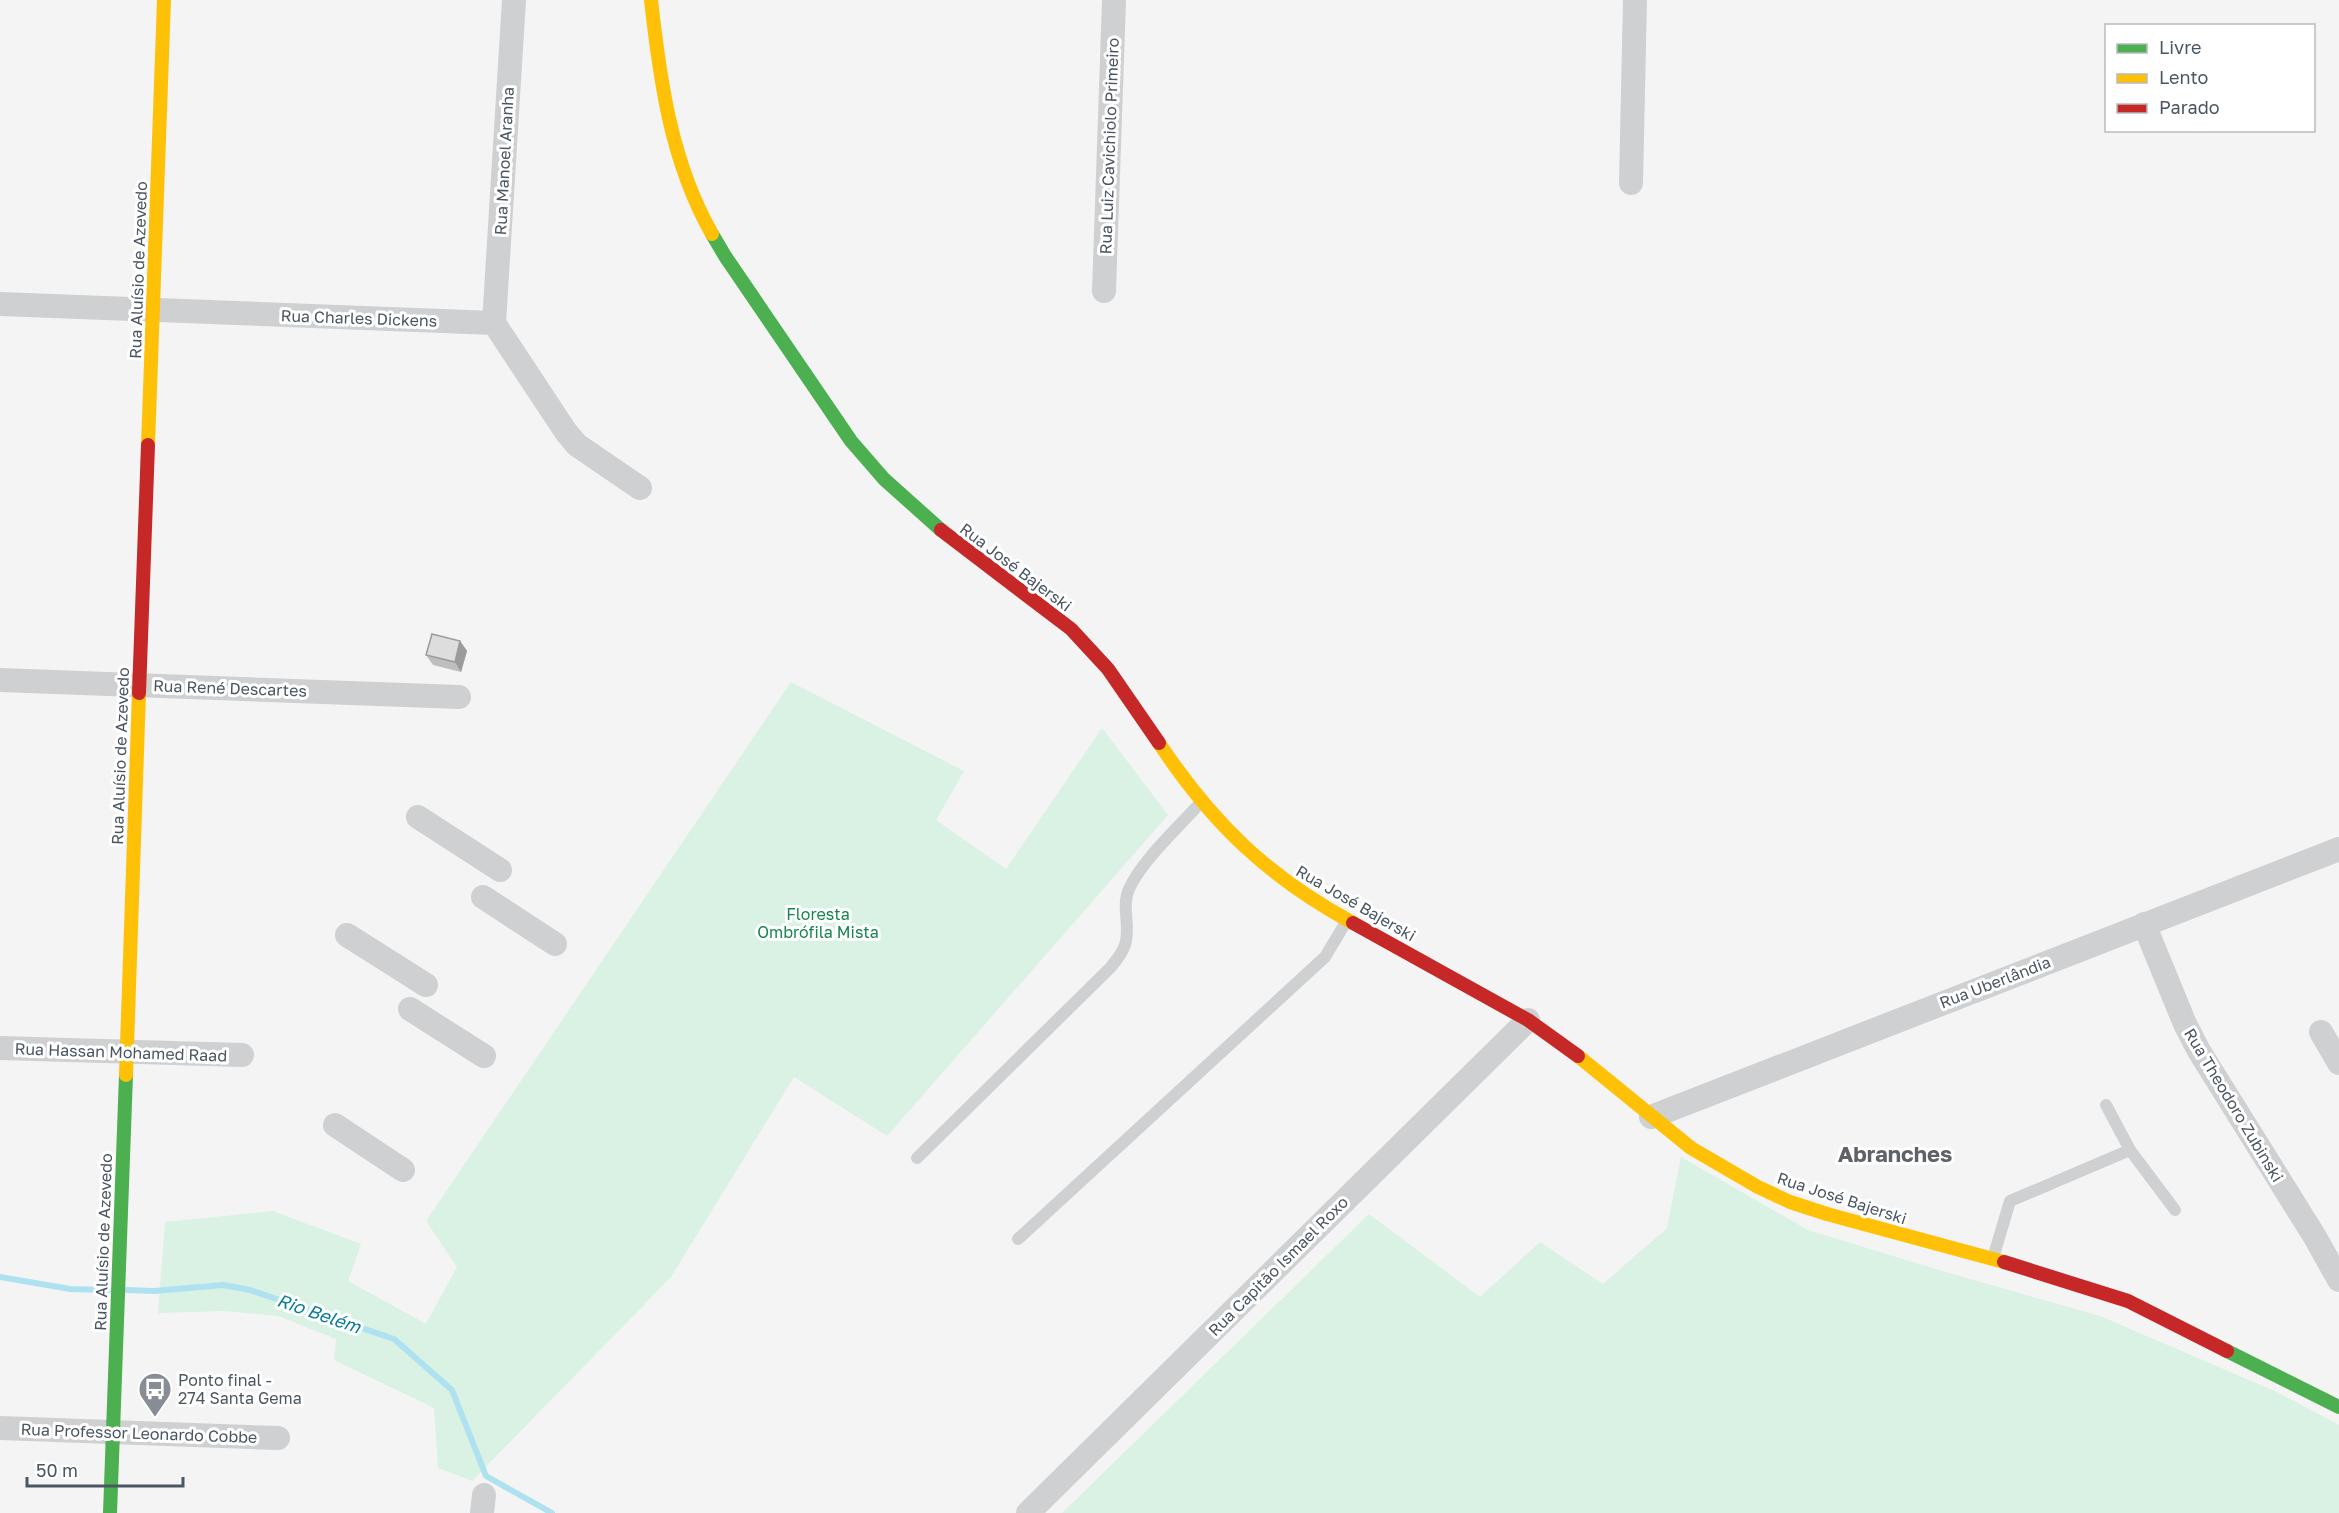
<svg xmlns="http://www.w3.org/2000/svg" width="2339" height="1513" font-family="'Golos Text',sans-serif">
	<rect width="100%" height="100%" fill="#f4f4f4"/>
	<!-- green -->
	<path fill="#d9f2e3" d="M791 682 964 771 936 820 1006 869 1102 728 1168 815 887 1136 794 1077 671 1277 472 1481 438 1468 434 1408 334 1360 336 1339 278 1316 225 1311 158 1313 165 1222 273 1211 361 1244 348 1281 426 1324 457 1267 426 1221Z
		M1681 1157 1808 1230 1942 1271 2100 1316 2277 1392 2339 1425V1513H1062L1369 1214 1480 1297 1540 1242 1603 1284 1667 1228Z"/>
	<g fill="none" stroke-linecap="round" stroke-linejoin="round">
		<!-- stream -->
		<path stroke="#aee2f0" stroke-width="6" d="M0 1277 70 1289 108 1290
			M127 1290 154 1291 223 1285 250 1290 394 1339 452 1390 486 1476 552 1513"/>
		<!-- lane -->
		<path stroke="#ced0d2" stroke-width="12" d="M2106 1105 2130 1150 2175 1210
			M917 1158 1110 968C1116 961 1122 954 1125 945 1131 926 1121 907 1129 889 1142 860 1179 827 1201 802
			M1018 1239 1325 957 1346 922
			M1993 1258 2010 1201 2130 1150"/>
		<!-- street -->
		<path stroke="#ced0d2" stroke-width="24" d="M1631 183 1635 0
			M1104 291 1114 0
			M0 304 494 323 566 432 577 445 640 488
			M494 323 514 0
			M0 680 459 697
			M418 817 500 870
			M483 897 555 944
			M2144 924 2185 1024 2199 1051 2315 1237 2339 1280
			M347 935 426 985
			M410 1009 484 1056
			M2321 1032 2339 1063
			M0 1048 242 1055
			M1651 1117 2339 849
			M335 1125 403 1170
			M0 1428 278 1438
			M482 1513 484 1495
			M1028 1513 1528 1020"/>
		<!-- fast -->
		<path stroke="#4caf50" stroke-width="14" d="M712 234 725 256 851 441 884 479 941 530
			M2227 1351 2339 1407
			M110 1513 126 1075"/>
		<!-- slow -->
		<path stroke="#ffc107" stroke-width="14" d="M651 0C660 81 671 162 712 234
			M148 445 164 0
			M1159 743C1212 823 1268 877 1353 923
			M1578 1056 1691 1148 1758 1187 1790 1202 1827 1214 2004 1262
			M126 1075 139 693"/>
		<!-- jam -->
		<path stroke="#c62828" stroke-width="14" d="M941 530 1071 629 1108 669 1159 743
			M139 693 148 445
			M1353 923 1528 1020 1578 1056
			M2004 1262 2128 1301 2227 1351"/>
	</g>
	<!-- wall -->
	<path fill="#bebebf" d="M460 641 467 651 461 672 433 665 426 655Z"/>
	<!-- shaded-wall -->
	<path fill="#9b9b9b" d="M460 641 467 651 461 672 455 662Z"/>
	<!-- building -->
	<path fill="#ddddde" stroke="#9b9b9b" stroke-width="1.5" d="M432 634 460 641 455 662 426 655Z"/>
	<!-- icons -->
	<defs>
		<g id="bus-pin" transform="scale(1.725)"><path d="M0 17L-7.5 6A9.5 9.5 0 1 1 7.5 6Z" fill="#868d94" stroke="#fff"/><path d="M-5-6H5V4H4V6H2V4H-2V6H-4V4H-5ZM-3.5-4V0h7V-4ZM-3.5 1.2v1.5H-2V1.2ZM2 1.2v1.5H3.5V1.2Z" fill="#fff"/></g>
	</defs>
	<g fill-rule="evenodd">
		<use href="#bus-pin" x="155" y="1389"/>
	</g>
	<g text-anchor="middle" dominant-baseline="central" stroke-width="6" stroke-linejoin="round" paint-order="stroke">
		<!-- street labels -->
		<g font-size="16" fill="#4a5661" stroke="#fff">
			<text transform="translate(1109 146) rotate(-88)">Rua Luiz Cavichiolo Primeiro</text>
			<text transform="translate(504 161) rotate(-87)">Rua Manoel Aranha</text>
			<text transform="translate(138 270) rotate(-88)">Rua Aluísio de Azevedo</text>
			<text transform="translate(359 318) rotate(2)">Rua Charles Dickens</text>
			<text transform="translate(1016 567) rotate(37)">Rua José Bajerski</text>
			<text transform="translate(230 688) rotate(2)">Rua René Descartes</text>
			<text transform="translate(120 756) rotate(-88)">Rua Aluísio de Azevedo</text>
			<text transform="translate(1356 903) rotate(30)">Rua José Bajerski</text>
			<text transform="translate(1995 982) rotate(-21)">Rua Uberlândia</text>
			<text transform="translate(121 1052) rotate(2)">Rua Hassan Mohamed Raad</text>
			<text transform="translate(2234 1105) rotate(59)">Rua Theodoro Zubinski</text>
			<text transform="translate(1842 1198) rotate(18)">Rua José Bajerski</text>
			<text transform="translate(103 1242) rotate(-88)">Rua Aluísio de Azevedo</text>
			<text transform="translate(1278 1266) rotate(-45)">Rua Capitão Ismael Roxo</text>
			<text transform="translate(139 1433) rotate(2)">Rua Professor Leonardo Cobbe</text>
		</g>
		<!-- park labels -->
		<g font-size="16" fill="#17864f" stroke="#fff">
			<text x="818" y="914">Floresta<tspan x="818" dy="18">Ombrófila Mista</tspan></text>
		</g>
		<!-- poi labels -->
		<g font-size="16" fill="#4a5661" stroke="#fff" text-anchor="start">
			<text x="178" y="1380">Ponto final -<tspan x="178" dy="18">274 Santa Gema</tspan></text>
		</g>
		<!-- water labels -->
		<g font-size="18" font-style="italic" fill="#0c7c9b" stroke="#fff">
			<text transform="translate(319 1313) rotate(19)">Rio Belém</text>
		</g>
		<!-- district labels -->
		<g font-size="22" font-weight="bold" fill="#5f6368" stroke="#fff">
			<text x="1895" y="1153">Abranches</text>
		</g>
	</g>
	<!-- legend -->
	<rect x="2105" y="24" width="210" height="108" fill="#ffffff" stroke="#b7bbc0" stroke-width="1.5"/>
	<rect x="2117" y="44" width="30" height="9" fill="#4caf50" stroke="#b7bbc0" stroke-width="1.5"/>
	<text x="2159" y="54" font-size="18" fill="#4a5661">Livre</text>
	<rect x="2117" y="74" width="30" height="9" fill="#ffc107" stroke="#b7bbc0" stroke-width="1.5"/>
	<text x="2159" y="84" font-size="18" fill="#4a5661">Lento</text>
	<rect x="2117" y="104" width="30" height="9" fill="#c62828" stroke="#b7bbc0" stroke-width="1.5"/>
	<text x="2159" y="114" font-size="18" fill="#4a5661">Parado</text>
	<!-- scale -->
	<path d="M27 1477v9h156v-9" fill="none" stroke="#4a5661" stroke-width="3"/>
	<text x="36" y="1477" font-size="18" fill="#4a5661" stroke="#ffffff" stroke-width="4.5" paint-order="stroke">50 m</text>
</svg>
